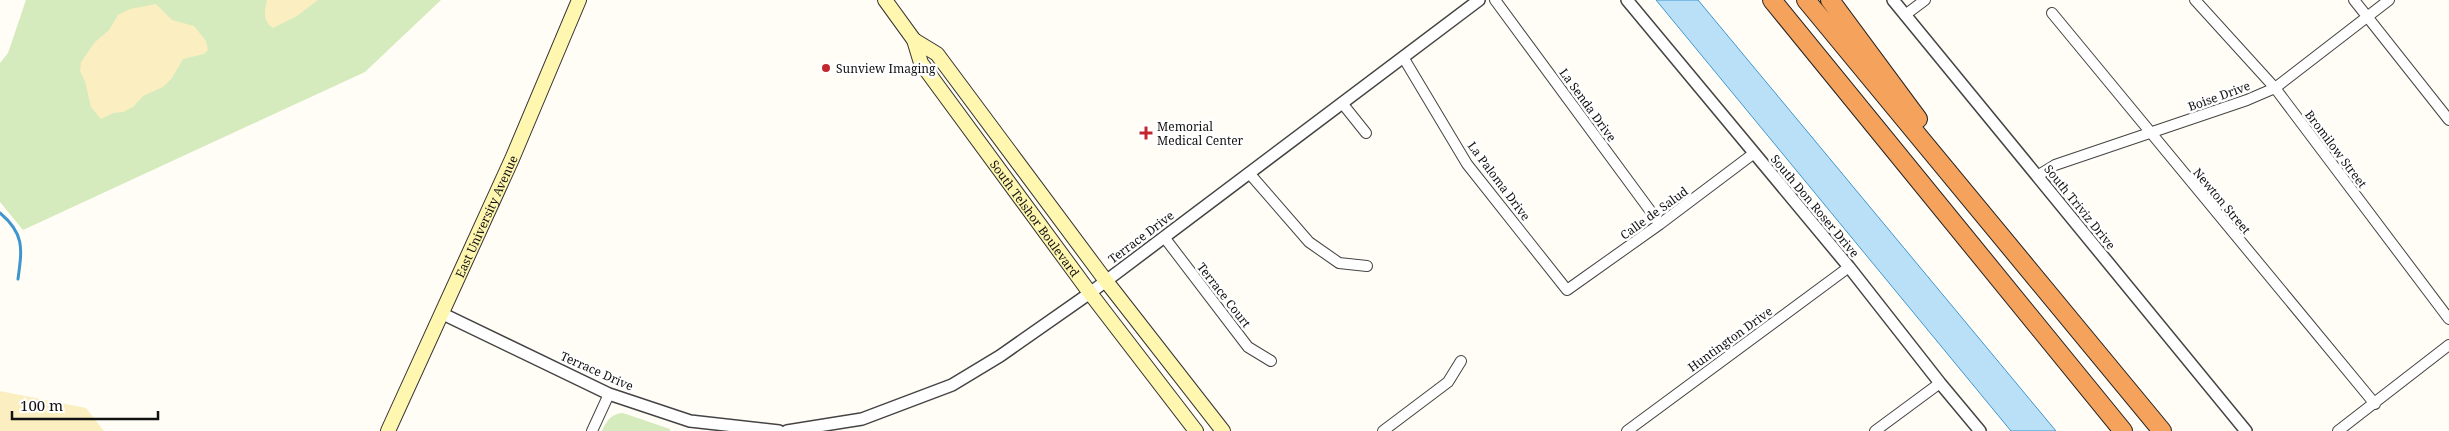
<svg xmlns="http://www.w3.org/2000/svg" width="2449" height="431" font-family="'Noto Serif',serif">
	<rect width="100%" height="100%" fill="#fffdf5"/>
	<!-- green -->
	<path fill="#d5ebbd" d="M26 0H441L365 72 23 230 0 202V63L8 53Z
		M623 413 670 429V431H602C607 420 611 414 623 413Z"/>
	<!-- sand -->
	<path fill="#fbeec1" d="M267 0H318L297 16 273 28C262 21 265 10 267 0Z
		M156 4 172 20 194 26 206 41 208 50 204 54 183 59 172 78 163 87 143 96 133 107 123 112 113 113 101 119 91 107 85 81 80 71 81 62 95 42 109 30 118 15 130 9Z
		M0 391 86 408 104 431H0Z"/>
	<!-- water -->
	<path fill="#b9e0f7" stroke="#3f96cf" d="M1656 0H1698L2056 431H2011Z"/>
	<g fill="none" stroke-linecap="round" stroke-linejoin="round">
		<!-- stream -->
		<path stroke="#3f96cf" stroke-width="3" d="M0 213C25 234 22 249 18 279"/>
		<!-- minor casing -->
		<g stroke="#444" stroke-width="12">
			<path id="minor" d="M1495 0 1660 224
				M2195 0 2275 88 2449 319
				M2354 0 2449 120
				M2052 13 2375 404
				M1905 15 1925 0
				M1403 57 1467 164 1567 290 1660 224 1753 154
				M1342 103 1366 133
				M1249 173 1309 242 1339 263 1367 266
				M2037 176 2055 165 2247 100 2275 88 2389 0
				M1164 237 1248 347 1271 361
				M592 431 609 394
				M1383 431 1448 382 1461 361
				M1627 431 1849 267
				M1875 431 1940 383
				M2338 431 2449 345"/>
		</g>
		<!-- tertiary casing -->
		<g stroke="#444" stroke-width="14">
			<path id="tertiary" d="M1627 0 1849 267 1940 383 1980 431
				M1893 0 2246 431
				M443 314 609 394 690 421 779 431
				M787 431 862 419 952 385 1000 356 1090 293 1479 0"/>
		</g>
		<!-- secondary casing -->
		<g stroke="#333" stroke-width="16">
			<g id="secondary">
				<path id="s1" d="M885 0 914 40 921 63 1090 293 1196 431"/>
				<path d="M914 40 937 54 1106 281 1223 431"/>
				<path id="s2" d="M388 431 512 159 579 0"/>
			</g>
		</g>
		<!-- motorway casing -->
		<g stroke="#222" stroke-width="20">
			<path id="motorway" d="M1772 0 2123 431
				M1806 0 2162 431
				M1830 0 1918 119"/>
		</g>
		<!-- minor -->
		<use href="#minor" stroke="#fff" stroke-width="10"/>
		<!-- tertiary -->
		<use href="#tertiary" stroke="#fff" stroke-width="11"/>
		<!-- secondary -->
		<use href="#secondary" stroke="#fff6b0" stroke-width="14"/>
		<!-- motorway -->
		<use href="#motorway" stroke="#f5a25d" stroke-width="18"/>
	</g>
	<!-- markers -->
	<g fill="#c4262e" stroke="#fff" stroke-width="2">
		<circle cx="826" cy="68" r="5"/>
		<path d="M1143.5 125.5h5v5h5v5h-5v5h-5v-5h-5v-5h5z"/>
	</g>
	<g text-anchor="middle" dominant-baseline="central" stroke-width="5" stroke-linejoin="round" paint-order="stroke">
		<!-- poi labels -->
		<g font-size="12" fill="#111" stroke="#fff" text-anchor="start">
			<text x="836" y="68">Sunview Imaging</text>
			<text x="1157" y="126">Memorial<tspan x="1157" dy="14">Medical Center</tspan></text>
		</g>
		<!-- street labels -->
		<g font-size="12" fill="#111" stroke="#fff">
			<text transform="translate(2219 96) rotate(-20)">Boise Drive</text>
			<text transform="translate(1588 105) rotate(54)">La Senda Drive</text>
			<text transform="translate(2336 149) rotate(53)">Bromilow Street</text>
			<text transform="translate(1499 181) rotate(53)">La Paloma Drive</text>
			<text transform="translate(2222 201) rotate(50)">Newton Street</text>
			<text transform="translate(1815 206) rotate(50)">South Don Roser Drive</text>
			<text transform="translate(2080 207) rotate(51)">South Triviz Drive</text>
			<text transform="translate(1654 213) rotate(-36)">Calle de Salud</text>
			<text stroke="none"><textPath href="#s2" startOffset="236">East University Avenue</textPath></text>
			<text stroke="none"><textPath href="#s1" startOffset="266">South Telshor Boulevard</textPath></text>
			<text transform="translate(1141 237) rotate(-37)">Terrace Drive</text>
			<text transform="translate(1224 295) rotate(52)">Terrace Court</text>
			<text transform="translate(1730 339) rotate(-36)">Huntington Drive</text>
			<text transform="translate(597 371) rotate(24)">Terrace Drive</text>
		</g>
	</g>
	<!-- scale -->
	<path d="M12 411v8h146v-8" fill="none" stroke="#111111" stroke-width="2.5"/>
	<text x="20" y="411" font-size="15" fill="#111111" stroke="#ffffff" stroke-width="4" paint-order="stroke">100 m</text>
</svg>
